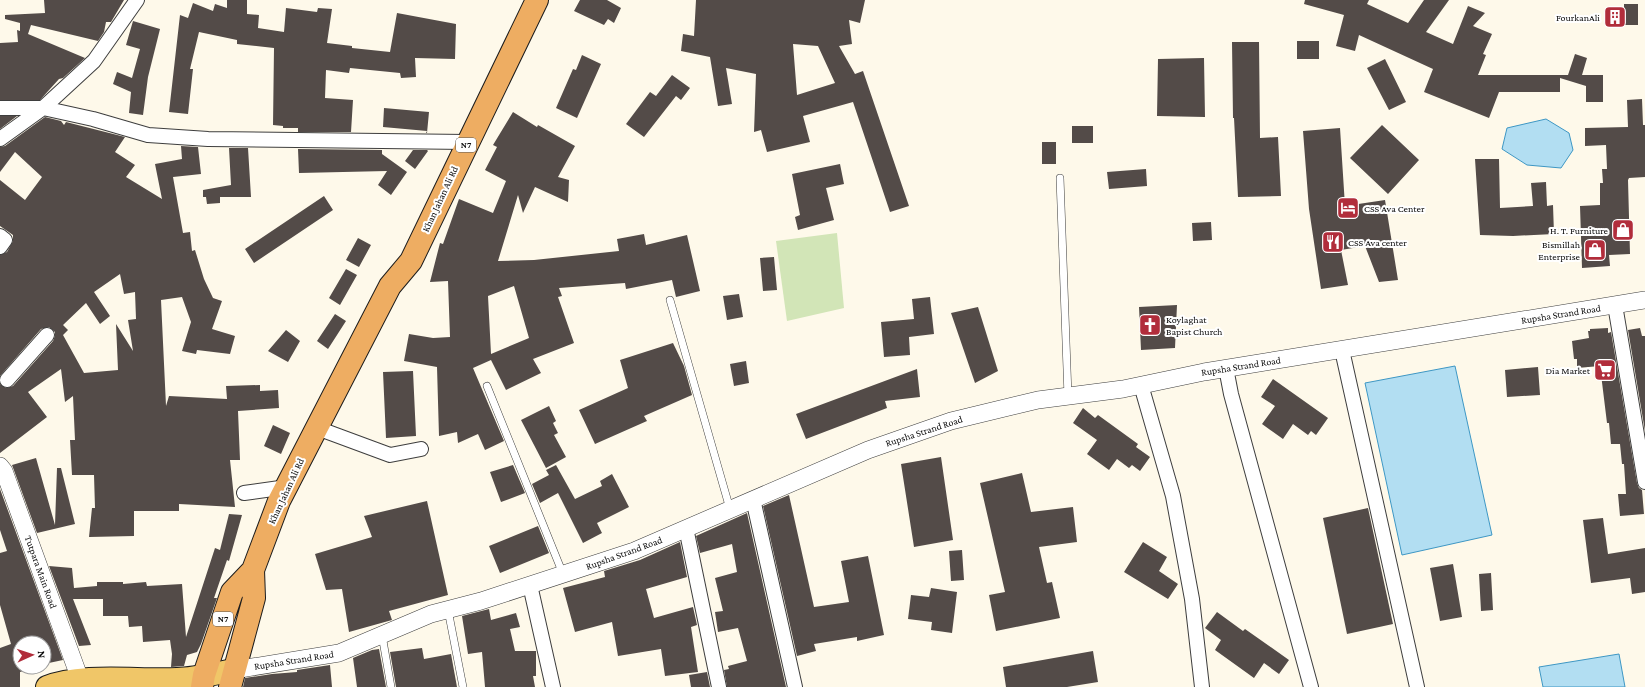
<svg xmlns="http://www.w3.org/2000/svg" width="1645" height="687" font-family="'Crimson Pro',serif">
	<rect width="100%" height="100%" fill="#fef9ea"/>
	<!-- green -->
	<path fill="#d2e5b7" d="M837 233 844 308 787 321 776 241Z"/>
	<!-- water -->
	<path fill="#b2def2" stroke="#3e97c4" d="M1546 119 1569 133 1573 150 1561 168 1527 165 1502 149 1507 128Z
		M1455 366 1492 535 1402 555 1365 383Z
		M1619 654 1625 687H1543L1539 667Z"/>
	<!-- building -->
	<path fill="#534b48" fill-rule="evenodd" d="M44 0H124L111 22H106L104 32 98 41 31 25 28 34 85 58 63 78 59 79 40 100H0V43L18 42 17 30 20 31V23L5 19V15L45 13Z
		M227 0H247V14L259 15 258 28 284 32 286 8 317 12 318 8 332 9 327 43 352 46V48L390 52 397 13 456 24 455 59 415 58 416 77 401 78 400 73 350 68 349 73 326 70 325 98 353 100 351 132H298V128H283V126L273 125 274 48 237 44V40L199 32 190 69H193L188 114 169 112 180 15 188 18 193 3 213 11 215 4 227 8Z
		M580 0H607L621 8 614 23 608 19 604 25 574 11Z
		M696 0H865L860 23 849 20 852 44 839 46 855 74 863 71 909 206 890 212 853 102 803 116 810 142 767 152 761 130 754 132 756 74 726 68 732 104 718 106 710 57 681 51 683 34 694 36ZM793 44 818 46 835 83 797 95Z
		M1305 0H1369L1367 4 1408 23 1424 0H1449L1426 32 1453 44 1468 6 1485 13 1473 26 1492 34 1483 54 1486 55 1478 75H1560V92H1499L1489 118 1424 92 1433 69 1359 35 1355 51 1336 46 1344 15 1304 4Z
		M1624 4H1638V25H1624Z
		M133 21 160 29 148 77 143 115 129 113 131 92 113 84 117 72 132 78 140 49 126 45Z
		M1297 41H1319V59H1297Z
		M1232 42H1259L1260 138 1278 137 1281 196 1238 197 1234 118H1233Z
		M1575 54 1587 58 1582 75H1603V102H1586V86L1560 78V75H1568Z
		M582 55 601 64 577 118 556 108 573 69 576 70Z
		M1204 58 1205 117 1157 116 1158 59Z
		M1385 59 1406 102 1389 110 1367 68Z
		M672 75 690 88 681 100 676 96 644 137 626 124 650 92 656 96Z
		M1642 99 1643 125H1645V177L1629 178 1628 180 1630 254 1609 255 1610 266 1582 268 1580 206 1600 205V183H1603L1602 169H1607L1606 145 1585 146V128L1628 127 1627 100Z
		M384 108 429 112 427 133H426L427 131 383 127Z
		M513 112 537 127 538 125 575 146 558 177 569 180 568 202 535 187 523 213 518 195 498 261 534 260 619 251 617 239 644 234 646 245 687 235 700 291 676 297 672 280 626 289 625 283 559 288 562 296 558 297 574 343 533 359 541 373 506 390 491 360 473 368 504 441 485 450 478 434 458 443 457 432 439 436 437 367 404 361 409 334 433 338 450 337 448 281 430 282 440 243 443 244 459 199 493 213 506 181 485 170 497 147 493 145ZM514 286 529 338 491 354 488 296Z
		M0 116H17L0 129Z
		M45 117 61 121 64 125 66 122 125 137 115 152 135 165 126 177 162 199 155 164 182 159 181 146 198 147 201 174 173 177 183 233 190 232 192 251 195 250 204 279 213 298 222 301 212 329 235 336 230 354 197 350 196 354 182 351 191 322 182 297 161 300 166 406 169 396 227 399 226 386 260 385V391L278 390 279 408 238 411 240 460H230L235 507 179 504V511H134V536L89 537 92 508H95L94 475H72L70 440H75L73 396 65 402 61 369 28 392 47 417 0 453V384L6 388 13 386 53 341 55 336V332L49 327 41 329 0 376V255L7 252 13 241V235L0 226V180L25 200 42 177 15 152 0 172V147L5 146ZM120 274 124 294 135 292 136 319 128 320 133 351 116 324 118 370 84 373 63 335 68 330 63 325 86 303 100 324 110 316 94 292Z
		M1382 125 1419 160 1388 194 1350 158Z
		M1072 126H1093V143H1072Z
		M1340 128 1345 206 1385 200 1398 280 1379 282 1365 246 1341 250 1348 285 1321 289 1309 209 1303 131Z
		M1042 142H1056V164H1042Z
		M229 148H248L251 197H220V203L207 204 206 197H203V190L231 185Z
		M298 149 382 150V154L407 172 391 195 378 185 387 171 299 173Z
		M413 150H427L428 151 415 169 405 161Z
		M1475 159H1499L1500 208 1533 206 1531 183 1546 182 1547 206 1553 205 1554 234 1513 236 1480 235Z
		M840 164 844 184 826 188 834 220 798 230 795 217 800 215 792 174Z
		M1146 169 1147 186 1109 189 1107 172Z
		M324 196 333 210 254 263 245 249Z
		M1211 222 1212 240 1193 241 1192 223Z
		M358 238 371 245 359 267 346 260Z
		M774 257 777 290 763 291 760 258Z
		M346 269 357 275 340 305 329 298Z
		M739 294 743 317 727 320 723 296Z
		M930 297 934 334 909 337 910 355 884 357 881 322 914 319 912 299Z
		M1177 305 1175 348 1141 350 1139 307Z
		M978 307 998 371 975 383 951 313Z
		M335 314 346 321 328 349 317 341Z
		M1608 328V333L1611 332 1637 483 1639 488 1642 490 1644 514 1620 516 1618 494H1626L1624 464H1622L1620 444H1611L1609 423H1607L1600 366 1577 368V359H1574L1572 341 1589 338 1588 331H1590V329Z
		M1640 328 1642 336H1645V431L1628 330Z
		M286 330 300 341 288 362 268 351Z
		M673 343 684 366 692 395 644 416 647 421 595 444 579 410 628 388 620 360Z
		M746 361 749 383 734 386 730 364Z
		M1538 367 1540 395 1507 397 1505 370Z
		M917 369 920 397 885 401 887 408 806 439 796 414Z
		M413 371 416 436 386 438 383 372Z
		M1273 379 1328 418 1316 435 1311 431 1308 435 1293 424 1283 439 1262 424 1275 406 1261 397Z
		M549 406 556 421 553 423 558 433 554 435 566 457 546 468 521 420Z
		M1083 408 1095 418 1098 415 1138 444 1136 447 1150 457 1140 471 1132 465 1129 468 1117 459 1109 470 1087 454 1097 440 1073 423Z
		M273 425 290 433 281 454 264 446Z
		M941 457 953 540 914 547 901 464Z
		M36 458 55 525 57 468H61L75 524 37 533 12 465Z
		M513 465 525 493 501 502 490 472Z
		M556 465 575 499 602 486 600 481 612 474 629 507 597 523 602 533 583 543 558 493 540 503 532 484 549 475 546 470Z
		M1022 473 1031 512 1073 507 1077 542 1039 547 1047 583 1052 582 1060 618 996 631 989 595 1005 592 980 483Z
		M0 489 63 660 44 664V643H20V667H36L20 672V687H0V648L11 644 0 605V553L7 551 0 530Z
		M789 495 814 607 849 602 841 561 868 556 884 635 857 641V637L814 644 816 651 797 656 763 506Z
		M427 501 448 595 389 611 392 620 349 632 342 589 326 590 315 554 372 537 364 516Z
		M1368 508 1393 624 1347 634 1323 518Z
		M747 513 786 687H727L724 670 729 669 728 666 747 661 738 628 718 632 715 612 723 611 715 578 737 572 732 544 700 553 696 536Z
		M229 514 242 515 229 561 227 560 214 598H217L201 644 197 652 187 655 184 666 171 667 172 654 170 640 143 642 142 626 129 627 128 616H103V599H73L91 645 79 646 49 566 72 568 74 588 97 586V582H123V584L146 582 147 586 182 584 186 637 215 548 220 550Z
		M1603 518 1608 554 1645 548V592L1632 594 1630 578 1591 583 1583 520Z
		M538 526 549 553 500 573 489 546Z
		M680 542 687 577 646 589 654 618 693 607 697 625 691 627 698 672 665 676 661 649 618 656 612 622 575 632 563 588 605 577 604 571 640 560Z
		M1143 542 1167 557 1159 571 1178 584 1168 599 1124 572Z
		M962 550 964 580 951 581 949 551Z
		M1453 564 1462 617 1440 621 1430 568Z
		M1491 573 1493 610 1481 611 1479 574Z
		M931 588 957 592 952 633 931 630 932 622 908 619 911 595 929 597Z
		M489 609 491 620 516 613 520 627 510 629 515 651H536V676H533L535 687H485L482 652 468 654 462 616Z
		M1217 612 1243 631 1245 629 1289 660 1279 674 1264 663 1254 678 1215 650 1221 640 1205 628Z
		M422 648 424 659 451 654 457 687H396L390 652Z
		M379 649 386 687H357L353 658 372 650Z
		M1093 651 1098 682 1067 687H1006L1003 667Z
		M330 665 332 687H243L245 678 272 674 297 672V670Z
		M707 672 710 687H691L689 675Z"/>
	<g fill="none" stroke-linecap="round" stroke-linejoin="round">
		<!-- service casing -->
		<g stroke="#3e3e3e" stroke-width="8">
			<path id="service" d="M1060 178 1068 396
				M670 300 730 509
				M487 386 563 574
				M448 610 463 687
				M382 635 391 687"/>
		</g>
		<!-- minor casing -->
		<g stroke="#3e3e3e" stroke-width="16">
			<path id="minor" d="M0 108H43L93 119 148 135 208 139 467 142
				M0 139 43 108 94 61 137 0
				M0 236 5 240 0 247
				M1615 305 1645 482
				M1342 350 1417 687
				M1226 368 1231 394 1311 687
				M7 380 47 335
				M1141 385 1173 496 1192 599 1202 687
				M317 428 390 455 421 449
				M244 493 287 487
				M753 499 795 687
				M686 528 719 687
				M530 585 553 687"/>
		</g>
		<!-- tertiary casing -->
		<g stroke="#3e3e3e" stroke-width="18">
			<path id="tertiary" d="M0 466 4 471 80 679
				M234 670 339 653 431 614 481 601 634 551 868 450 951 421 1038 400 1123 389 1204 372 1645 300"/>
		</g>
		<!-- primary casing -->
		<g stroke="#1c1c1c" stroke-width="24">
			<path id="primary" d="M47 687C82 673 138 681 177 679 196 679 216 673 234 670"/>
		</g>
		<!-- trunk casing -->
		<g stroke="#1c1c1c" stroke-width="24">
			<path id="trunk" d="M202 687 204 675 232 592 253 570
				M230 687 254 598 253 570 279 501 390 286 411 261 537 0"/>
		</g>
		<!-- service -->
		<use href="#service" stroke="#fff" stroke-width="7"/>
		<!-- minor -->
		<use href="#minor" stroke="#fff" stroke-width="14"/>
		<!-- tertiary -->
		<use href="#tertiary" stroke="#fff" stroke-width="17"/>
		<!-- primary -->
		<use href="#primary" stroke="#f0c668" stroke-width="22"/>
		<!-- trunk -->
		<use href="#trunk" stroke="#eead62" stroke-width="22"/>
	</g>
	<!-- icons -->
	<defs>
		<g id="building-square" transform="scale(1.15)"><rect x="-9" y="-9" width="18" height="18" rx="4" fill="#b12d3b" stroke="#fff"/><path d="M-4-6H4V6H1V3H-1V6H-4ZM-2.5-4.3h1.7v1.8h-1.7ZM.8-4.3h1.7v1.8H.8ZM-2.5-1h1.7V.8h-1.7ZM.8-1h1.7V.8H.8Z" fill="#fff"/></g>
		<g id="hotel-square" transform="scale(1.15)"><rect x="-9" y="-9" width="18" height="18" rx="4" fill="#b12d3b" stroke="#fff"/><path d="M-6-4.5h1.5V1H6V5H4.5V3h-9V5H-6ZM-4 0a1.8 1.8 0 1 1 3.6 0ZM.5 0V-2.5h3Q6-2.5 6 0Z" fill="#fff"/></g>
		<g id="shop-square" transform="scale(1.15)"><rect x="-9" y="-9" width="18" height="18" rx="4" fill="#b12d3b" stroke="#fff"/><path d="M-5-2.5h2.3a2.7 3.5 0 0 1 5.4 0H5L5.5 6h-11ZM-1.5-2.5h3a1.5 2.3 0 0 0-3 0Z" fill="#fff"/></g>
		<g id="restaurant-square" transform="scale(1.15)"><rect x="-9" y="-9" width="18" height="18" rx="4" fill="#b12d3b" stroke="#fff"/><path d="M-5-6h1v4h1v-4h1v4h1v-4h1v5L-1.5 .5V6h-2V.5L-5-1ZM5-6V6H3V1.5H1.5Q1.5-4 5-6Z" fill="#fff"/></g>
		<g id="church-square" transform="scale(1.15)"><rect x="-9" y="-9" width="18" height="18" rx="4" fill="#b12d3b" stroke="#fff"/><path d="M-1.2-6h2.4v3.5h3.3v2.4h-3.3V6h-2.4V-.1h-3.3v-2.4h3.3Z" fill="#fff"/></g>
		<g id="supermarket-square" transform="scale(1.15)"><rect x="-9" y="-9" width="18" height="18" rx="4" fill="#b12d3b" stroke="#fff"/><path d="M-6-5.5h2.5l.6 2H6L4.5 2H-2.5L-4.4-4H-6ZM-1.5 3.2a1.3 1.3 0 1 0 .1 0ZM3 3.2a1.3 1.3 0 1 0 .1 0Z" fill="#fff"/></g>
	</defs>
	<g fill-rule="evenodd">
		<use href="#building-square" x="1615" y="17"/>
		<use href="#hotel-square" x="1348" y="208"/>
		<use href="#shop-square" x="1623" y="230"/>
		<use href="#restaurant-square" x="1333" y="242"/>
		<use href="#shop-square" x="1595" y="250"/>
		<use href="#church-square" x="1150" y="325"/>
		<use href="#supermarket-square" x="1605" y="370"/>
	</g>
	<g text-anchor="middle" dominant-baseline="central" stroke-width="4" stroke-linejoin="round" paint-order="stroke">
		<!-- shield labels -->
		<g fill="#fff" stroke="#545454" stroke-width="1">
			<rect x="456" y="138" width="20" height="14" rx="3"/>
			<rect x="213" y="612" width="20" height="14" rx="3"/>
		</g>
		<g font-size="9" font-weight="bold" fill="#0b0b0b">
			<text x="466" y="145">N7</text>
			<text x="223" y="619">N7</text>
		</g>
		<!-- poi labels -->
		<g font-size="10" fill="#0b0b0b" stroke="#fff" text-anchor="end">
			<text x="1600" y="17">FourkanAli</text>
			<text x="1364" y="208" text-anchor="start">CSS Ava Center</text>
			<text x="1608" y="230">H. T. Furniture</text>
			<text x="1348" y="242" text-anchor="start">CSS Ava center</text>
			<text x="1580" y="244">Bismillah<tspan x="1580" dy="12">Enterprise</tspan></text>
			<text x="1166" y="319" text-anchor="start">Koylaghat<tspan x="1166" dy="12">Bapist Church</tspan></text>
			<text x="1590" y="370">Dia Market</text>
		</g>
		<!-- street labels -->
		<g font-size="10" fill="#0b0b0b" stroke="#fff">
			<text transform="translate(440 199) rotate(-65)">Khan Jahan Ali Rd</text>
			<text transform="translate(1561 314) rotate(-9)">Rupsha Strand Road</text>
			<text transform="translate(1241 366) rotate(-9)">Rupsha Strand Road</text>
			<text transform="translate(924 431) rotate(-18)">Rupsha Strand Road</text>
			<text transform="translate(286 491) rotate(-65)">Khan Jahan Ali Rd</text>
			<text transform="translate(624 553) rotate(-20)">Rupsha Strand Road</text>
			<text transform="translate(41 572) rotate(70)">Tutpara Main Road</text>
			<text transform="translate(294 660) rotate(-9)">Rupsha Strand Road</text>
		</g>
	</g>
	<!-- north arrow -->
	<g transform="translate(32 655) rotate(87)"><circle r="19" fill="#ffffff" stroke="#9d9d9d"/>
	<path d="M0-3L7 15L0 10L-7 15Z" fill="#b12d3b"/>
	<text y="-6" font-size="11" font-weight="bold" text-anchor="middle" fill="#0b0b0b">N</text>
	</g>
</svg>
